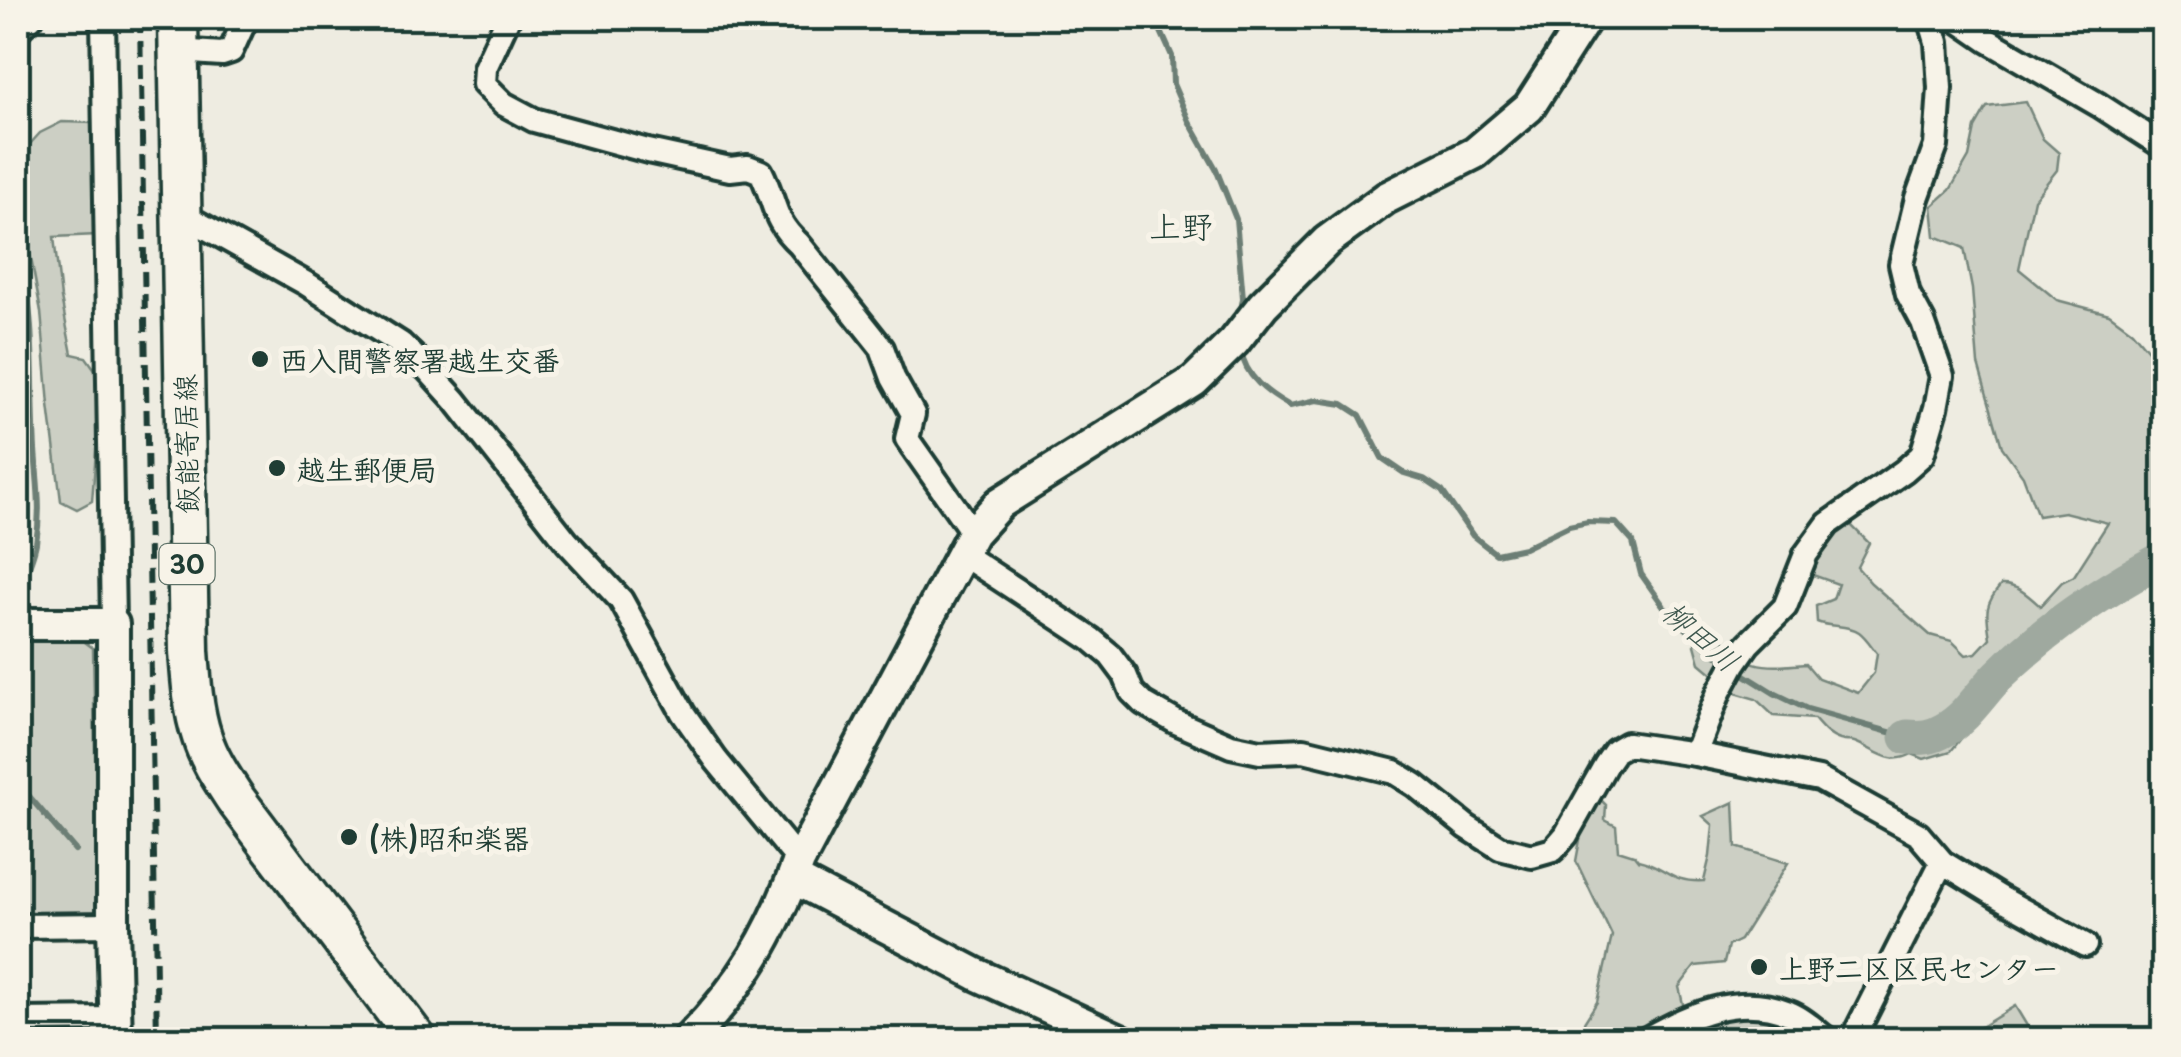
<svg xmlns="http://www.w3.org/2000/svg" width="2181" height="1057" font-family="'Playpen Sans','Klee One',sans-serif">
	<rect width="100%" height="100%" fill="#eeece1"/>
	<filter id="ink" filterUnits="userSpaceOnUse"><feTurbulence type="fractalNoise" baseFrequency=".01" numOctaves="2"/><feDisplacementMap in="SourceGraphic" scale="20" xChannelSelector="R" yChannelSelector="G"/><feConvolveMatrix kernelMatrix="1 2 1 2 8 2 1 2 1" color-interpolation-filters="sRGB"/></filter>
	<g filter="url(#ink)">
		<!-- green -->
		<path fill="#cccfc4" stroke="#76867c" stroke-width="2.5" d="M2026 102 2043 139 2059 153 2057 170 2034 199 2019 269 2057 300 2109 314 2132 331 2158 362 2164 382 2163 572 2131 584 2104 609 2092 613 2082 623 2049 627 2034 632 2014 654 2006 690 1986 708 1951 751 1924 759 1912 754C1890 766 1877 751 1857 743 1845 739 1853 743 1840 740 1829 737 1822 728 1814 719L1774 716 1756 699 1739 694 1713 674 1700 663 1695 645 1698 627 1716 630C1744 669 1761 668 1806 664L1818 678 1858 693 1874 673 1877 653C1872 647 1866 637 1859 632 1847 624 1831 628 1817 622L1816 606 1833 599 1838 584 1810 574C1816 545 1825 539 1847 521L1869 543 1857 567 1871 583 1930 635 1952 641 1966 655 1976 653 1990 638C1986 613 1984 605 2001 585 2017 584 2029 596 2040 606L2062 582 2074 576 2108 523 2064 512 2038 516 2023 476 2002 447 1978 364 1972 289 1964 248 1935 236 1932 206 1950 190 1969 157 1975 128 1987 107Z
			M62 122 94 123 97 235 54 237 61 298 72 354 86 357 96 371 97 438 92 501 77 509 61 501 49 405 41 312 21 204 18 194V131L30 144 40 133Z
			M82 640 93 648 98 909 92 916H18V641Z
			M1599 798 1606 805 1605 820 1616 826 1618 850 1634 855 1638 860C1667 866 1669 883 1704 881L1710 856 1713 825 1703 816 1734 802 1736 847 1788 863 1740 940 1728 946 1724 963 1695 966 1679 987 1683 1004 1691 1021 1722 1010 1782 1017 1814 1039 1573 1040 1597 1002 1612 936 1576 861 1582 829Z
			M2015 1006 2035 1039H1957L1966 1036Z"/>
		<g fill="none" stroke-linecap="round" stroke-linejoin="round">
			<!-- stream -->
			<path stroke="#6c7e74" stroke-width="6" d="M1155 18 1172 56 1173 84 1189 121 1216 169 1236 219 1243 298 1240 317
				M18 248C37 313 31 382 35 449 37 484 42 507 36 543 33 560 24 578 18 594
				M1241 350C1245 377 1267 393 1290 406L1317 400 1343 404 1360 415 1382 458 1404 473 1424 479 1442 491 1473 536 1496 554 1524 548 1569 526 1588 522 1616 523 1633 542 1641 574 1665 608 1677 621 1727 663
				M1737 670 1774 693 1807 709 1907 737
				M18 776 28 795 75 850
				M177 1026 182 1040"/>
			<!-- river -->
			<path stroke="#9fa99f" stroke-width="35" d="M1907 737C1921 738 1931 738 1944 730 1967 718 1981 693 1999 675 2047 628 2104 590 2164 558"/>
			<!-- minor casing -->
			<g stroke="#1f3d34" stroke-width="30">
				<path id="minor" d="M103 18 113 624
					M508 18 485 68 484 84 504 104 534 120 648 151 730 169 748 167 761 172C776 202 772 220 799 244L882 348 893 378 913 414 907 439 973 533
					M1955 18 1987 40 2099 105 2164 147
					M18 30 31 18
					M177 51 222 54 231 51 246 18
					M180 213 307 284 401 344 428 370 455 400 567 542 621 600 683 713 716 760 799 861
					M18 389V419
					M962 554 1091 639 1110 655 1125 675 1132 692 1143 703 1176 722 1231 746 1260 752 1304 750 1394 772 1415 785 1467 827 1500 848 1532 856 1553 850 1566 835 1606 764 1615 751 1627 744 1695 754 1819 779 1918 834 1942 862 1999 897 2085 945
					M1695 754 1719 692 1734 664 1748 644 1785 607 1806 554 1828 524 1904 471 1922 455 1936 408 1942 376 1923 322 1908 294 1901 264 1917 198 1936 146 1940 88 1937 42 1930 18
					M18 926 113 925
					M18 1020 116 1019
					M1645 1040C1688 1015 1739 992 1789 1013 1803 1018 1816 1031 1828 1040
					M1852 1040 1942 862"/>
			</g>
			<!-- tertiary casing -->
			<g stroke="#1f3d34" stroke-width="38">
				<path id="tertiary" d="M18 624H113V925L116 1040
					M793 878 976 974 1120 1040
					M688 1040C743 985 773 932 799 861L973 533 1000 503 1194 381 1234 342 1263 305 1327 241 1386 198 1475 153 1529 107 1586 18"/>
			</g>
			<!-- primary casing -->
			<g stroke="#1f3d34" stroke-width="45">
				<path id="primary" d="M178 18 189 651C191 680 193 710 202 737 209 760 223 780 236 800L417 1040"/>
			</g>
			<!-- minor -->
			<use href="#minor" stroke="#f7f3e8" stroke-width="22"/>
			<!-- tertiary -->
			<use href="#tertiary" stroke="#f7f3e8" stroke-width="30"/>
			<!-- primary -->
			<use href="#primary" stroke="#f7f3e8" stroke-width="38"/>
			<!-- rail -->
			<path stroke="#1f3d34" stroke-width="6" stroke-dasharray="15 8" stroke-linecap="butt" d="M140 18 157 1040"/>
		</g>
	</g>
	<!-- markers -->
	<g fill="#1f3d34" stroke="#f7f3e8" stroke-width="4">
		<circle cx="260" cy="359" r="10"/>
		<circle cx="277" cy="468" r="10"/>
		<circle cx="349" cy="837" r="10"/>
		<circle cx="1759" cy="967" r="10"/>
	</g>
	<g text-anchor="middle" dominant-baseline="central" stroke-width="10" stroke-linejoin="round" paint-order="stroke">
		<!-- shield labels -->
		<rect fill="#f7f3e8" stroke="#60746a" stroke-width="2.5" x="159.5" y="544" width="55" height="40" rx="8"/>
		<g font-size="25" font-weight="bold" fill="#1f3d34">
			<text x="187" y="564">30</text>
		</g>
		<!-- poi labels -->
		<g font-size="28" font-weight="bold" fill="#1f3d34" stroke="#f7f3e8" text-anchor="start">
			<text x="280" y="359">西入間警察署越生交番</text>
			<text x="297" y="468">越生郵便局</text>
			<text x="369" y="837">(株)昭和楽器</text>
			<text x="1779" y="967">上野二区区民センター</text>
		</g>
		<!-- street labels -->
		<g font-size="28" fill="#1f3d34" stroke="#f7f3e8">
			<text transform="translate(185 444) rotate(-91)">飯能寄居線</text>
		</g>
		<!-- water labels -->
		<g font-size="30" font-style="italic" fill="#3f584f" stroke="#f7f3e8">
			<text transform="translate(1702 635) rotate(41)">柳田川</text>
		</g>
		<!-- quarter labels -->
		<g font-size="32" fill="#1f3d34" stroke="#f7f3e8">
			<text x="1181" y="225">上野</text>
		</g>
	</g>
	<!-- margin -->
	<rect width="2181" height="1057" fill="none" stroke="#f7f3e8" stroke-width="60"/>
	<rect x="30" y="30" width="2121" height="997" fill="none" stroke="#1f3d34" stroke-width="4" filter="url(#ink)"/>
</svg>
